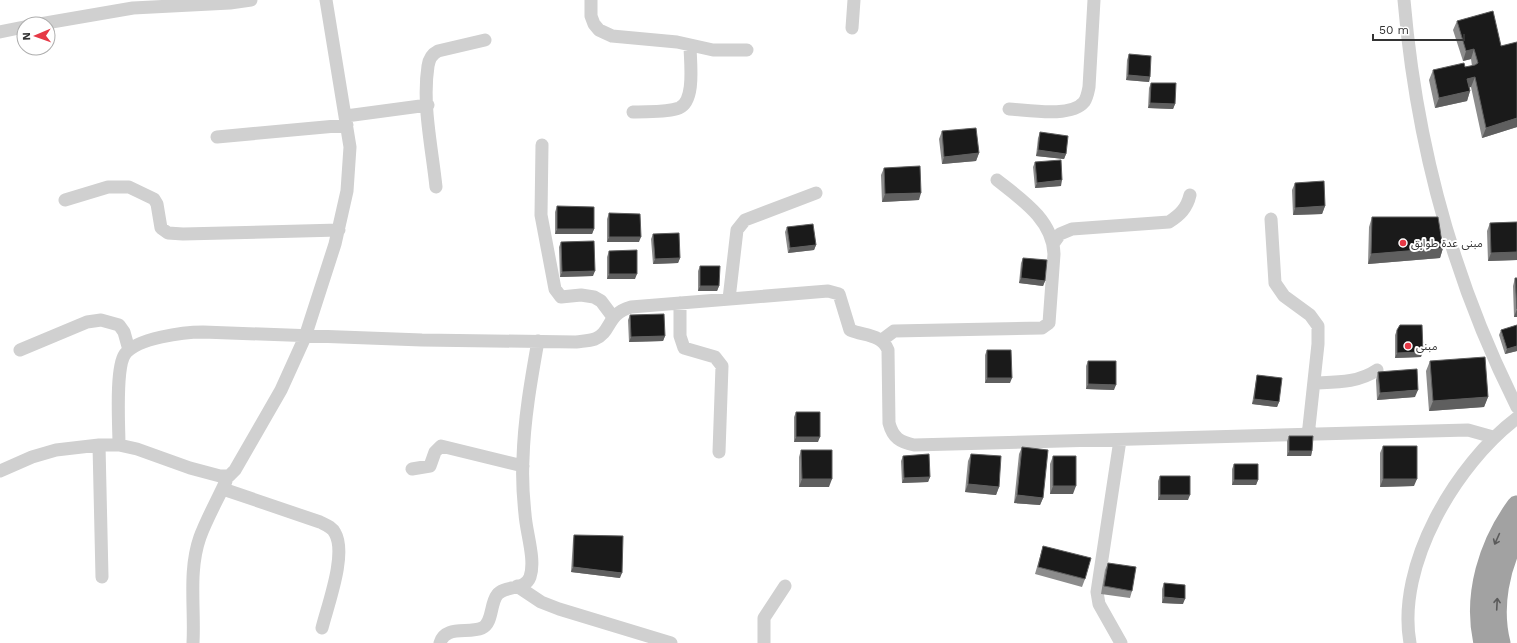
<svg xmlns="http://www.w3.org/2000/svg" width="1517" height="643" font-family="'Work Sans','Noto Sans Arabic',sans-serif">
	<rect width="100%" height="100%" fill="#fff"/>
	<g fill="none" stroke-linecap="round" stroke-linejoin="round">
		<!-- minor -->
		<path stroke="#d0d0d0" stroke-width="13" d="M591 0V16L594 24 599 30 612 36 677 42 713 50H747
			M1404 0C1416 141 1453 280 1517 407
			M40 24 133 8 230 3 251 0
			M852 28 854 0
			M0 32 24 27
			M1009 109C1028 110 1071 118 1084 102 1087 98 1088 92 1089 87L1094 0
			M633 112C647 111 666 113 679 108 696 101 690 61 690 45
			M346 116 428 105
			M217 137 347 125
			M542 145 541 215 555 289 561 297 581 295 594 297 601 301 613 317
			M436 187C432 148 422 105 428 66 429 59 432 54 438 51L485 40
			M65 200 108 187H129L154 199 157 204 161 228 168 233 183 234 339 230
			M1271 219 1275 283 1284 296 1310 315 1318 326V344L1308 436
			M1053 244 1060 234 1072 229 1169 222C1180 215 1187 208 1190 195
			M729 299 737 230 745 220 816 193
			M680 303V336L684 348 715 357 722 366 719 452
			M882 340 894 331 1042 328 1049 323 1054 254C1053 220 1021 199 997 180
			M20 350 87 322 101 320 119 325 124 332 129 350
			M1314 383C1336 382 1358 383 1377 370
			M1120 440 1097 592 1099 604 1121 643
			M99 445 102 577
			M119 445C119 426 115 368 125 354 137 338 184 332 203 332L422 340 576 342C583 341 589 341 595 339 612 332 606 314 631 307L828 291 839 294 850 330C864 336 882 334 888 350L889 423C893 438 900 442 914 445L1468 430 1493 437
			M412 469 430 466 435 452 441 446 523 466
			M0 471 32 457 56 450 99 445H119L137 449 190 468 220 476H229L235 470 281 390 305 337 335 244 347 191 350 147 326 0
			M223 489 320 522C326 525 332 527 335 533 347 554 328 604 322 628
			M517 586 541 602 559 609 671 643
			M193 643C195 608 188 571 200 537 207 518 218 499 226 481
			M440 643C445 625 468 634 482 628 493 623 490 604 497 595 504 585 525 591 530 577 536 560 526 532 525 514 523 496 522 477 523 459 524 420 531 380 538 341
			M764 643V618L785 586
			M1410 643C1396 565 1456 464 1517 418"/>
		<!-- trunk -->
		<path stroke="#a2a2a2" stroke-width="21" d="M1484 643C1473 595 1489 544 1517 506
			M1500 643C1491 607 1499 566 1517 534"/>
	</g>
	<!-- wall -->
	<path fill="#8c8c8c" d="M1493 11 1517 127 1482 138 1471 87H1469L1470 91 1467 101 1435 108 1429 80 1433 70 1465 67 1472 66 1471 59 1463 61 1453 30 1457 21Z
		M1129 54 1150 77 1149 82 1126 80 1127 60Z
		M1151 83 1175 104 1173 109 1148 108 1149 88Z
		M942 131 979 153 976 161 942 164 939 139Z
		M1040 132 1066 154 1064 159 1036 156 1038 138Z
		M1035 162 1061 186 1035 188 1033 167Z
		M884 168 919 200 882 202 881 175Z
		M1295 183 1325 206 1322 214 1293 215 1292 190Z
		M557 206 594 229 592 234H555V212Z
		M609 213 639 242H607V219Z
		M1372 217 1443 248 1440 258 1368 264 1369 227Z
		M1517 222V260L1488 261 1487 231 1490 223Z
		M787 227 816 245 814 250 788 253 785 232Z
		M653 234 680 258 678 263 653 264 651 239Z
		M561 242 593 276 560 277 559 247Z
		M609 251 635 279H607V257Z
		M1023 258 1045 281 1043 286 1019 283 1021 263Z
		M700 266 719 286 717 291H698V271Z
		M1515 278H1517V317H1514L1513 286Z
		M630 315 665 336 663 341 629 342 628 320Z
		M1517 325V351L1505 354 1499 335 1501 330Z
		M1397 330 1421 357 1395 358V335Z
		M987 350 1010 383H985V355Z
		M1088 361 1114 390 1086 389V366Z
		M1430 361 1488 397 1484 407 1429 411 1426 371Z
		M1378 372 1415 397 1377 400 1376 380Z
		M1257 375 1279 402 1277 407 1252 404 1256 380Z
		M796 412 818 442H794V417Z
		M1289 436 1312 451 1311 456H1287V441Z
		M1383 446 1414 486 1380 487V453Z
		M1022 447 1043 498 1040 505 1014 503 1019 454Z
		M801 450 829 487H799V457Z
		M971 454 999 487 996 495 965 492 968 461Z
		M903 456 930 477 928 482 902 483 901 461Z
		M1053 456 1073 494H1050V464Z
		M1234 464 1258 480 1256 485H1232V469Z
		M1160 476 1188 500H1158V481Z
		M574 535 620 578 571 572 573 540Z
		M1043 546 1085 579 1082 587 1035 574Z
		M1108 563 1132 591 1130 598 1101 594 1105 570Z
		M1164 583 1183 604 1162 603V589Z"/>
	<!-- shaded-wall -->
	<path fill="#5f5f5f" d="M1474 49 1471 59 1463 61 1466 51Z
		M1128 75 1150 77 1149 82 1126 80Z
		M1475 77 1471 87 1464 89 1467 79Z
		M1470 91 1467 101 1435 108 1439 98Z
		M1150 103 1175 104 1173 109 1148 108Z
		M1517 118V127L1482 138 1486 128Z
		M1038 150 1066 154 1064 159 1036 156Z
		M979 153 976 161 942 164 944 157Z
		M1062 180 1061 186 1035 188 1037 183Z
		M921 193 919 200 882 202 885 194Z
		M1325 206 1322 214 1293 215 1295 208Z
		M557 229H594L592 234H555Z
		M609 237H641L639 242H607Z
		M816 245 814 250 788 253 790 248Z
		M1443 248 1440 258 1368 264 1371 254Z
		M1517 252V260L1488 261 1491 253Z
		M680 258 678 263 653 264 655 259Z
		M595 271 593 276 560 277 562 272Z
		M609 274H637L635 279H607Z
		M1021 278 1045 281 1043 286 1019 283Z
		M700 286H719L717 291H698Z
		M1517 309V317H1514Z
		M665 336 663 341 629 342 631 337Z
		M1517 346V351L1505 354 1507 349Z
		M1423 352 1421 357 1395 358 1397 353Z
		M987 378H1012L1010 383H985Z
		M1088 384 1116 385 1114 390 1086 389Z
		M1418 390 1415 397 1377 400 1380 393Z
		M1488 397 1484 407 1429 411 1433 401Z
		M1254 399 1279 402 1277 407 1252 404Z
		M796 437H820L818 442H794Z
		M1289 451H1312L1311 456H1287Z
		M930 477 928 482 902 483 904 478Z
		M802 479H832L829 487H799Z
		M1383 479H1417L1414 486 1380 487Z
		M1234 480H1258L1256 485H1232Z
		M968 484 999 487 996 495 965 492Z
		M1053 486H1076L1073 494H1050Z
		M1017 495 1043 498 1040 505 1014 503Z
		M1160 495H1190L1188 500H1158Z
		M573 567 622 573 620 578 571 572Z
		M1164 597 1185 599 1183 604 1162 603Z"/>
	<!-- building -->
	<path fill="#1a1a1a" stroke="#5f5f5f" d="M1493 11 1501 46 1517 42V118L1486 128 1475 77 1467 79 1470 91 1439 98 1433 70 1464 63 1465 67 1475 65 1478 63 1474 49 1466 51 1457 21Z
		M1129 54 1151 56 1150 77 1128 75Z
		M1151 83H1176L1175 104 1150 103Z
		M976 128 979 153 944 157 942 131Z
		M1040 132 1068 136 1066 154 1038 150Z
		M1061 160 1062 180 1037 183 1035 162Z
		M920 166 921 193 885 194 884 168Z
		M1324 181 1325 206 1295 208V183Z
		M557 206 594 207V229H557Z
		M609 213 640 214 641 237H609Z
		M1372 217H1438L1443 248 1371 254Z
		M1517 222V252L1491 253 1490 223Z
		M813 224 816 245 790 248 787 227Z
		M679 233 680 258 655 259 653 234Z
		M594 241 595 271 562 272 561 242Z
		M637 250V274H609V251Z
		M1023 258 1047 260 1045 281 1021 278Z
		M700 266H720L719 286H700Z
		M1515 278H1517V309Z
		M664 314 665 336 631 337 630 315Z
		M1400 325H1422L1423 352 1397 353V330Z
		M1517 325V346L1507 349 1501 330Z
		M987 350H1011L1012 378H987Z
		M1485 357 1488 397 1433 401 1430 361Z
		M1088 361H1116V385L1088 384Z
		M1417 369 1418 390 1380 393 1378 372Z
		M1257 375 1282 378 1279 402 1254 399Z
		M796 412H820V437H796Z
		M1289 436H1313L1312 451H1289Z
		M1383 446H1417V479H1383Z
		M1022 447 1048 450 1043 498 1017 495Z
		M801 450H832V479H802Z
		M929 454 930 477 904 478 903 456Z
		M971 454 1001 456 999 487 968 484Z
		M1053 456H1076V486H1053Z
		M1234 464H1258V480H1234Z
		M1160 476H1190V495H1160Z
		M574 535 623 536 622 573 573 567Z
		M1043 546 1091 558 1085 579 1038 567Z
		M1108 563 1136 567 1132 591 1104 586Z
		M1164 583 1185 585V599L1164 597Z"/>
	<!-- one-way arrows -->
	<defs><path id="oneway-shaft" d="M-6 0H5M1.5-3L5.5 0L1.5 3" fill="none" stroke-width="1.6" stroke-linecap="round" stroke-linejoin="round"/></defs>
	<g stroke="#5a5a5a">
		<use href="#oneway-shaft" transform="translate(1497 539) rotate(114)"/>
		<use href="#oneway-shaft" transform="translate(1497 604) rotate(-87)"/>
	</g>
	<!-- markers -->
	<g fill="#e63946" stroke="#fff" stroke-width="1.5">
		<circle cx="1403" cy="243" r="4"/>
		<circle cx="1408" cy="346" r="4"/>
	</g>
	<g text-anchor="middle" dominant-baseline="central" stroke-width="4" stroke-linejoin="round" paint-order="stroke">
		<!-- poi labels -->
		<g font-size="11" fill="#333" stroke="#fff" text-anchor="start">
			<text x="1411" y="243">مبنى عدة طوابق</text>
			<text x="1416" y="346">مبنى</text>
		</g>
	</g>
	<!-- north arrow -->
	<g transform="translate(36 36) rotate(268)"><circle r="19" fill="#ffffff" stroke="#adadad"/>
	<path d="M0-3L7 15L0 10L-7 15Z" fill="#e63946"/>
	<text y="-6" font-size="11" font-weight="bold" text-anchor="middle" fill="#333333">N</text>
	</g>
	<!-- scale -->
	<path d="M1373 34v6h91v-6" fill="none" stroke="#333333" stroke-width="2"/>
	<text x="1379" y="34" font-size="12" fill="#333333" stroke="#ffffff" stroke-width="3" paint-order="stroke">50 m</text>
</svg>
